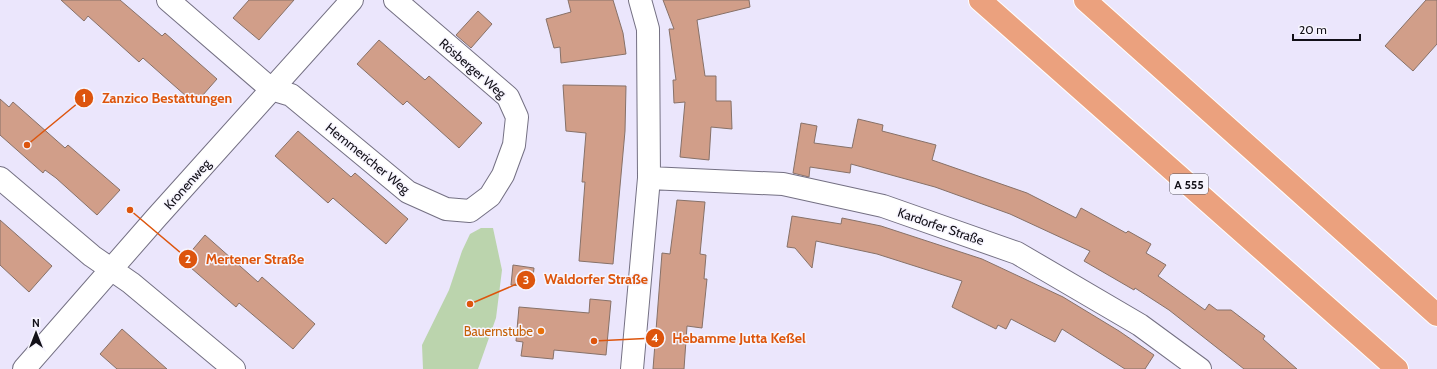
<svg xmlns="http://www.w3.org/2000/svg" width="1437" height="369" font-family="Cabin,sans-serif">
	<rect width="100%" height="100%" fill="#ebe6fc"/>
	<!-- green -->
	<path fill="#bbd4ad" d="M481 228H493L502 270 496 318 478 369H423L422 345 449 290 462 251 470 234Z"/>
	<!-- building -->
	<path fill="#d19e89" stroke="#877168" d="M61 0H120L162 36 165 33 217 79 195 104 143 58 139 62 88 16 84 21Z
		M249 0H294L259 40 233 18Z
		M568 0H613L623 33 626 54 561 63 560 47 554 48 546 19 571 12Z
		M663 0H749L750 7 697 20 705 76H716V101H731L732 129 711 127 709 160 680 157 685 102 674 103 673 80H676L669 29H674Z
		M1426 0H1437V44L1413 71 1385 46Z
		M478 11 492 24 471 48 456 35Z
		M379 40 425 80 429 76 482 123 459 148 407 101 403 105 357 64Z
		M563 85 626 86 625 131 613 264 579 261 585 182H582L586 133 566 131Z
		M0 99 9 107 13 102 65 148 68 145 120 190 97 215 56 178 45 170 43 173 0 135Z
		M858 119 883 125 882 131 936 145 932 160 1027 193 1076 218 1081 208 1126 233 1128 231 1151 244 1146 253 1166 265 1158 276 1205 310 1209 304 1217 310H1231L1265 336 1263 339 1297 369H1244L1169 310 1135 288 1134 290 1084 261 1090 251 1010 214 935 187 851 164 850 173 810 167 809 177 793 173 801 123 817 126 814 143 852 148Z
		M298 131 351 177 355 173 408 219 386 244 333 198 328 203 275 156Z
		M677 200 705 202 700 254 706 255 704 279H707L702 328 687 326 684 369H653L662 253 670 254Z
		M792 216 841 224 842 218 881 226 982 259 1063 297 1119 331 1154 355 1145 369H1125L1062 329 1055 342 1011 319 1006 329 998 325 996 329 952 307 962 281 877 254 816 241 812 268 795 248 787 247Z
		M0 220 52 266 29 292 0 265Z
		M205 235 258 282 262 277 315 324 293 349 239 303 236 307 183 261Z
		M513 265 534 268 532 287 511 285Z
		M590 299 611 301 606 355 554 350 553 359 521 356 523 342 516 341 519 307 589 313Z
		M122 329 167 369H117L100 354Z"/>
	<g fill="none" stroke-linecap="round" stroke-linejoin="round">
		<!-- minor casing -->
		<g stroke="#747083" stroke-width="24">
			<path id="minor" d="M168 0 271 89 291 95 408 192 446 209 470 211 490 196 503 175 514 145 517 117 508 97 395 0
				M0 178 92 256 131 283 234 369
				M649 178 783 184 883 206 1017 253 1140 325 1200 369
				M24 369 156 218 352 0
				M632 369 649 178 648 29 640 0"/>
		</g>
		<!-- highway casing -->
		<g stroke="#fff" stroke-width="24">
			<path id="highway" d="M980 0 1397 369
				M1085 0 1437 315"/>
		</g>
		<!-- minor -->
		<use href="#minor" stroke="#fff" stroke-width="22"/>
		<!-- highway -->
		<use href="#highway" stroke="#eba17e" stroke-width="22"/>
	</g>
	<!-- markers -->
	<circle fill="#e8710a" stroke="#f7f5fe" stroke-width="1.5" cx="541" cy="331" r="4"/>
	<g text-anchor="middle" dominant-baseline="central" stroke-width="3" stroke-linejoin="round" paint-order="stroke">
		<!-- shield labels -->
		<rect fill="#f7f5fe" stroke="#57555d" stroke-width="1" x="1170" y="174" width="38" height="20" rx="3"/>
		<g font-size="12" font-weight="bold" fill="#121018">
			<text x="1189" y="184">A 555</text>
		</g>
		<!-- street labels -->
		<g font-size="13" fill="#121018" stroke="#f7f5fe">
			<text transform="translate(473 68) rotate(41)">Rösberger Weg</text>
			<text transform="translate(368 158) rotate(39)">Hemmericher Weg</text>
			<text transform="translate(187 184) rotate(-48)">Kronenweg</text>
			<text transform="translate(941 226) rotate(19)">Kardorfer Straße</text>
		</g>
		<!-- food labels -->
		<g font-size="13" fill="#c56008" stroke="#f7f5fe" text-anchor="end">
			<text x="533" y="331">Bauernstube</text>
		</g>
	</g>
	<!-- callouts -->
	<path fill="none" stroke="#dd550d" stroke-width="1.5" d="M27 145L84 98M130 210L188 259M470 304L526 280M594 341L655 338"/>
	<g fill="#dd550d" stroke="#f7f5fe" stroke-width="1.5">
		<circle cx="27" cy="145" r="4"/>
		<circle cx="130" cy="210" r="4"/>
		<circle cx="470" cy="304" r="4"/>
		<circle cx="594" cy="341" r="4"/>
		<circle cx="84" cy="98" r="10"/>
		<circle cx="188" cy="259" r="10"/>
		<circle cx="526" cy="280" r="10"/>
		<circle cx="655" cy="338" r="10"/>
	</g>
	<g font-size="12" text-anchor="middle" font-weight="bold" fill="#fff">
		<text x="84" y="102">1</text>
		<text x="188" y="263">2</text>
		<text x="526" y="284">3</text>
		<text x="655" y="342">4</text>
	</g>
	<g font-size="14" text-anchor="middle" font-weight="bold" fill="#dd550d" stroke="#f7f5fe" stroke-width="3" stroke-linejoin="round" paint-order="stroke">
		<text x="167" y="103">Zanzico Bestattungen</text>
		<text x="255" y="264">Mertener Straße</text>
		<text x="596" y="284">Waldorfer Straße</text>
		<text x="739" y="343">Hebamme Jutta Keßel</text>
	</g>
	<!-- north arrow -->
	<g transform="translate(36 333)" stroke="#f7f5fe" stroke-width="3" paint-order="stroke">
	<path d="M0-3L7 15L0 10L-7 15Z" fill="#121018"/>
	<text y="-6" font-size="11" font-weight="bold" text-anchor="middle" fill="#121018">N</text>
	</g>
	<!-- scale -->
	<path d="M1293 34v6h67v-6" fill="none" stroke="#121018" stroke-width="2"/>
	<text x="1299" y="34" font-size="12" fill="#121018" stroke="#f7f5fe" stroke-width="3" paint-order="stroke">20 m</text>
</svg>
